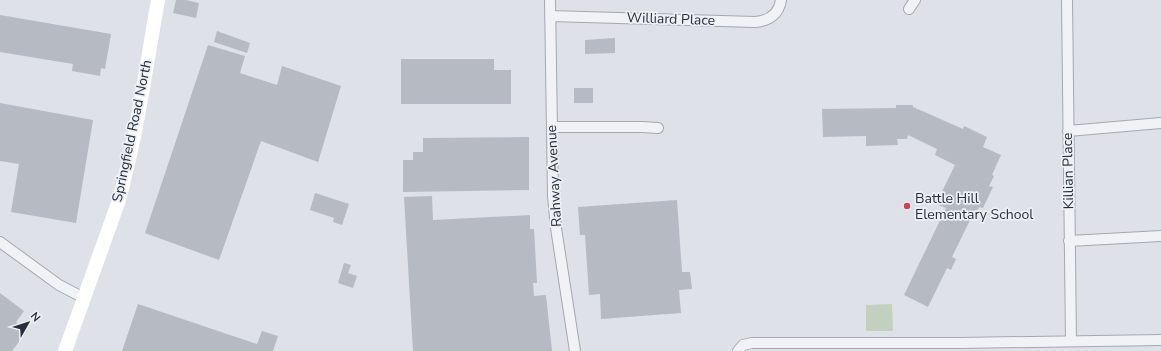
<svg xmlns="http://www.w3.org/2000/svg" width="1161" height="351" font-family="'Nunito Sans',sans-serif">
	<rect width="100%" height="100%" fill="#dee1e7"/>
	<!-- park -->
	<path fill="#c3d0bf" d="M892 304 893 331H866V305Z"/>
	<!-- building -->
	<path fill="#b5bac3" d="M176 0H186L199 3 196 18 173 13Z
		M0 15 111 34 105 69 101 68 100 76 72 71 73 64 0 52Z
		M217 31 250 43 247 53 214 42Z
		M615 38V53L585 54V40Z
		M208 45 245 56 240 73 277 85 282 66 341 86 318 162 261 141 219 260 145 233Z
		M401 59H494V70H511V104H401Z
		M574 88H593V103H574Z
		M0 103 93 120 76 223 11 212 19 164 0 161Z
		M896 105H913V107L963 129 964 126 987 137 983 147 1001 155 992 175 994 176 989 186 993 187 983 208 979 207 974 217 972 216 952 257 956 259 951 270 947 268 928 307 904 295 946 208 936 204 955 165 935 155 937 149 908 135 907 139H897L898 145 866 146V136L823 137 822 109 896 108Z
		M529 137V190L403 192V160H413V152H423V138Z
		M315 193 349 204 342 225 333 222 334 218 310 210Z
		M432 196 433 220 530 215V229H534L537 283H533L534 296 546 295 552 351H413L404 197Z
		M677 200 682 272H690L692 289 679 290 681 313 601 319 600 294 589 295 585 235H580L578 207Z
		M344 263 351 265 348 273 357 276 353 288 338 283Z
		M0 293 24 311 16 322 27 331 12 351H0Z
		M138 304 257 344 262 331 278 336 273 351H122Z"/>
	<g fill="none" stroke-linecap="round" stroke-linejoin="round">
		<!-- street casing -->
		<g stroke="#a3a8b1" stroke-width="12">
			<path id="street" d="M550 0 553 196 556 228 575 351
				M1067 0 1071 341
				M909 9 915 0
				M550 16 755 22C769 21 779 14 781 0
				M552 127H642L658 128
				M1068 131 1161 123
				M1069 241 1161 236
				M0 242 59 285 84 298
				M738 351 743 345 752 343H959L1161 340"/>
		</g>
		<!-- street -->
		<use href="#street" stroke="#f0f2f5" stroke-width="10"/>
		<!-- secondary -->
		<path stroke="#fff" stroke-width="14" d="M65 351 118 203C137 136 146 68 158 0"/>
	</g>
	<!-- markers -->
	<circle fill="#c94657" stroke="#edf0f5" stroke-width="1.5" cx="907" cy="206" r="4"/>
	<g text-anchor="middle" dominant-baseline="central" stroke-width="3.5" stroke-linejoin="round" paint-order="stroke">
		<!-- street labels -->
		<g font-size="14" fill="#272f3d" stroke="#edf0f5">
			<text transform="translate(671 19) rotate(2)">Williard Place</text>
			<text transform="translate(132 131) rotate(-78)">Springfield Road North</text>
			<text transform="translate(1068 171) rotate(-91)">Killian Place</text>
			<text transform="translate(554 176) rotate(-93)">Rahway Avenue</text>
		</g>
		<!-- poi labels -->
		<g font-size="14" fill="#272f3d" stroke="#edf0f5" text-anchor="start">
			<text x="915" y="198">Battle Hill<tspan x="915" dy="16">Elementary School</tspan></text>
		</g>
	</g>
	<!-- north arrow -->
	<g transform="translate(28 323) rotate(51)" stroke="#edf0f5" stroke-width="3" paint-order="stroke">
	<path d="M0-3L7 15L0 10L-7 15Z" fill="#272f3d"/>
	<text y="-6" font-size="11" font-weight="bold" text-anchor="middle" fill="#272f3d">N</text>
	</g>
</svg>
